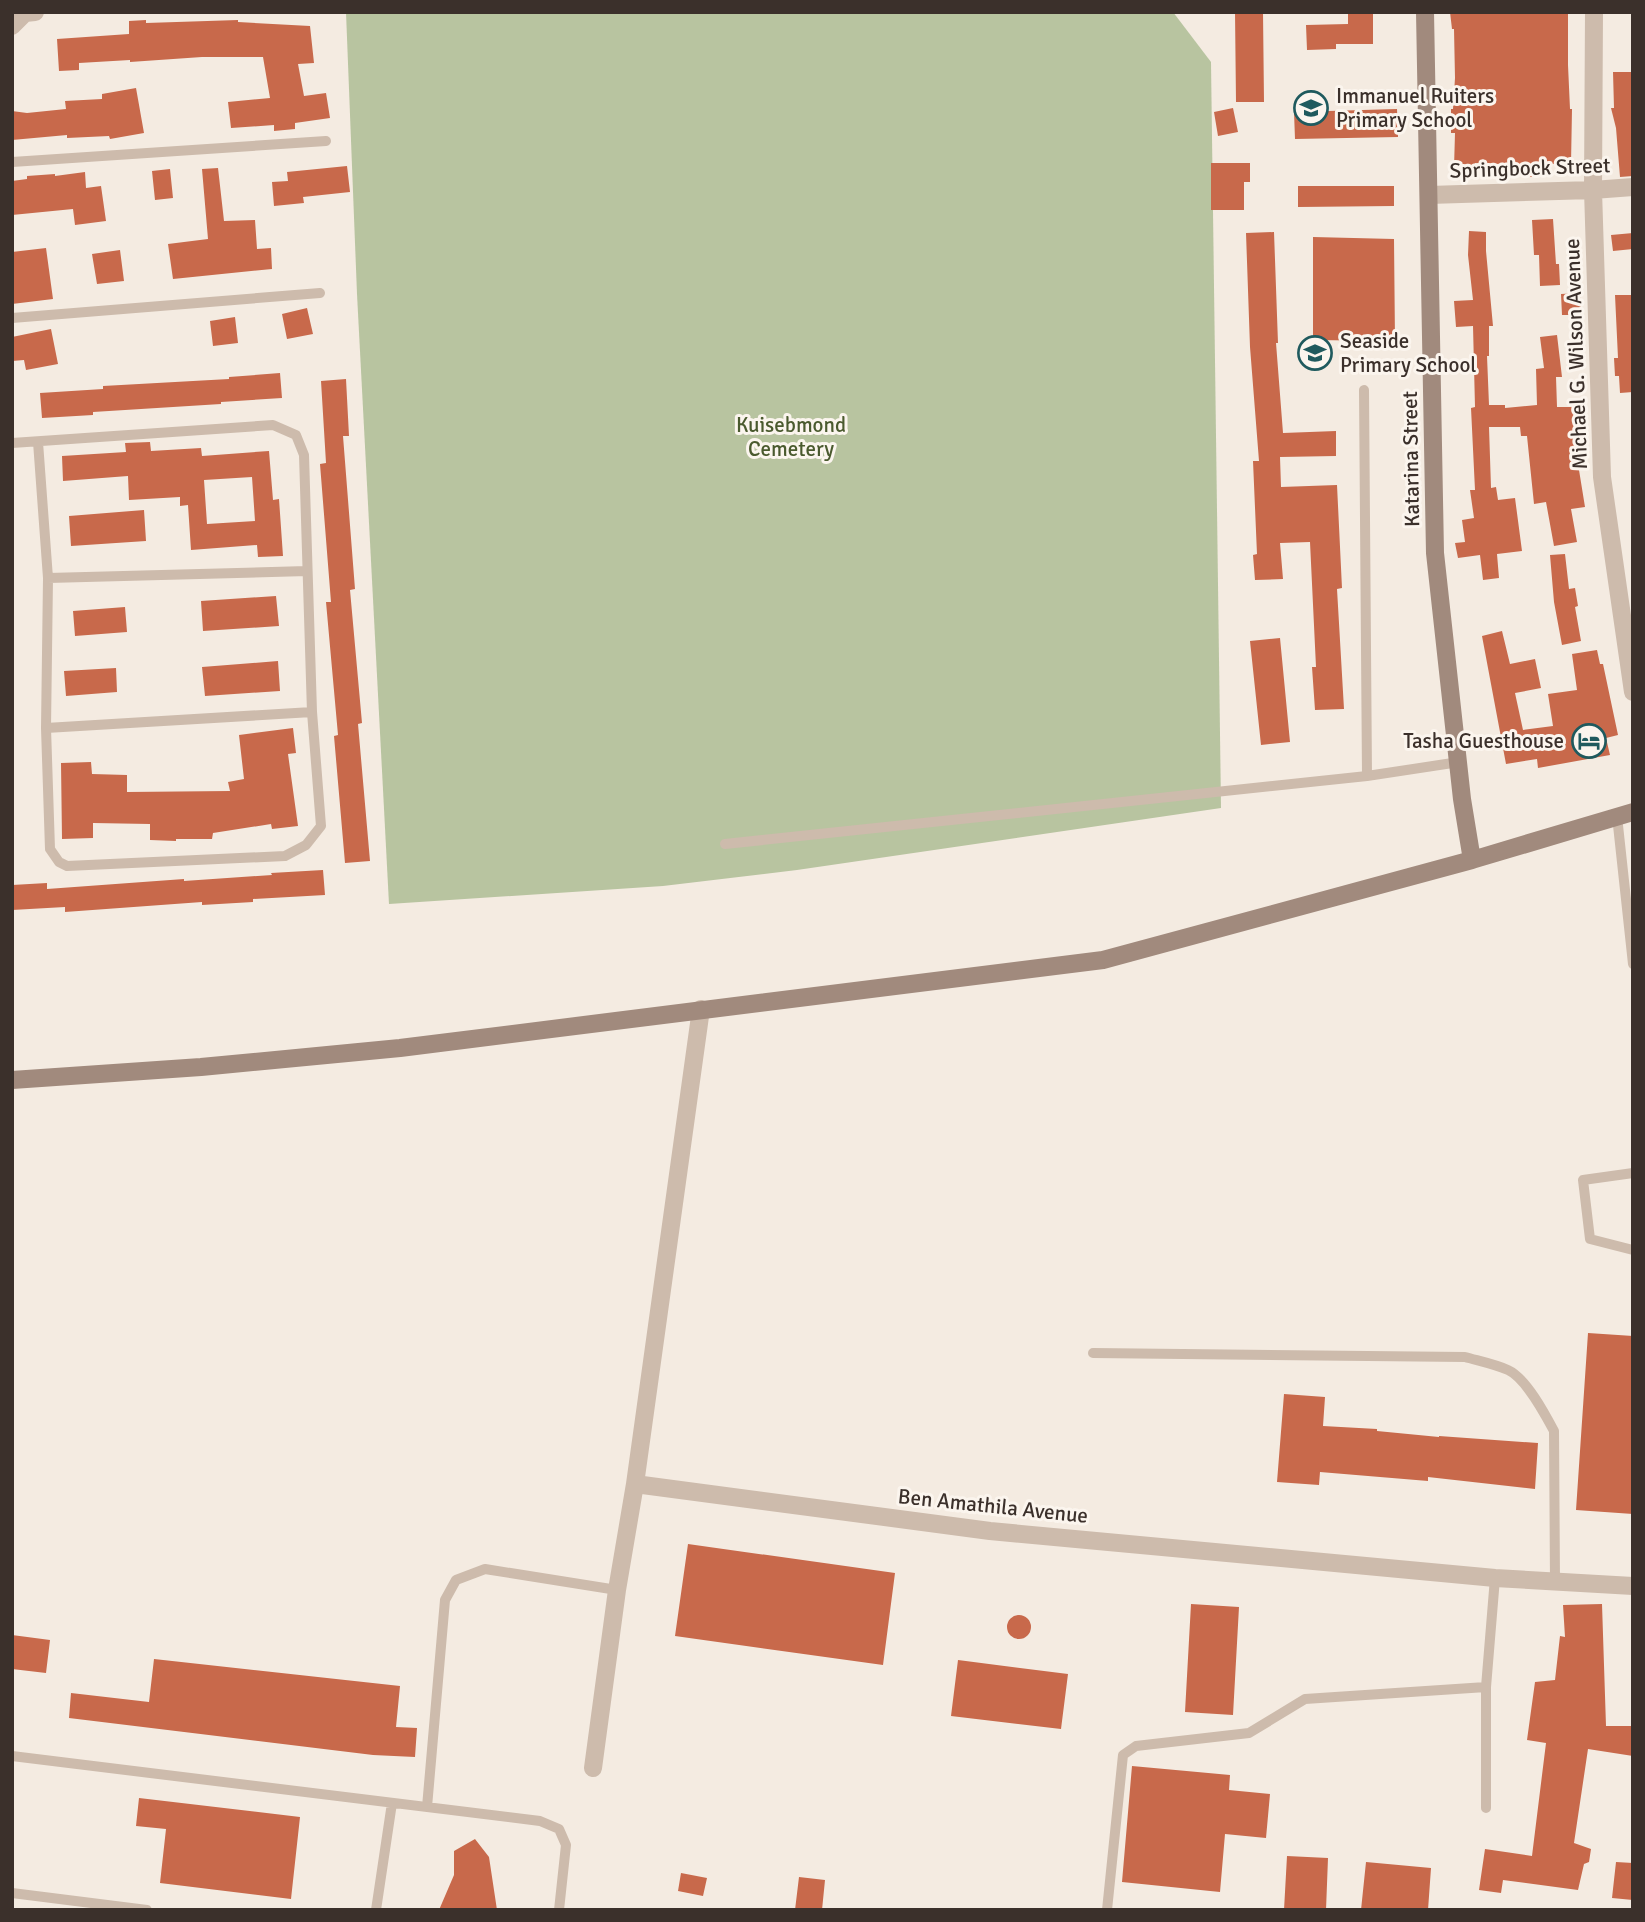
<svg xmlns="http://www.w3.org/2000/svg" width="1645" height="1922" font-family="Signika,sans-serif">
	<rect width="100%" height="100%" fill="#f4ebe1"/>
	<!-- green -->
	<path fill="#b8c4a0" d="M346 12H1173L1211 62 1221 808 797 870 663 886 389 904 357 294Z"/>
	<!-- building -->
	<path fill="#c8694b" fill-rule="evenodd" d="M1235 12H1263L1264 102H1236Z
		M1348 12H1373V44H1336V49L1307 50 1306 25 1348 24Z
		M1450 12H1568V65L1570 109H1572L1571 164H1541V177H1525V165L1475 163V168H1454L1455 133H1451V109H1453L1455 78 1454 29H1452Z
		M146 20V23L238 20V22L310 26 314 63 298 64 304 96 326 93 330 118 295 123V129L274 131V125L231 128 228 102 270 98 263 57H202L130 62V60L79 63V70L59 71 57 39 129 34V21Z
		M1613 72H1633V176L1620 177 1616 128 1611 108H1614Z
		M136 88 144 133 110 139 109 136 67 138V135L12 140V111L27 113 66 109 65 101 102 99V94Z
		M1233 108 1238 132 1218 136 1214 112Z
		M1397 109 1398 137 1295 139 1294 112Z
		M1211 163H1250V182H1244V210H1211Z
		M347 166 350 192 303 197 304 203 274 206 272 182 288 181 287 172Z
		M218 168 224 221 255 220 257 249 271 248 272 269 173 279 168 244 208 239 202 169Z
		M170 169 173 198 155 200 152 171Z
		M85 172 86 188 101 186 106 221 75 225 73 209 12 215V181L27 179V176L55 174V176Z
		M1298 186H1394V206L1298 207Z
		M1553 219 1556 264H1559L1560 285 1540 286 1539 255H1534L1532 220Z
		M1469 231 1486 232V251L1493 326H1489V356H1487L1489 405H1505V408L1537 405 1536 369 1544 368 1540 337 1557 335 1562 377H1556L1557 407H1576L1582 469 1579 470 1585 507 1571 509 1577 542 1554 546 1546 502 1534 504 1527 436H1521L1520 427H1489L1491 488 1496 487 1498 500 1515 498 1522 551 1497 554 1499 578 1483 580 1480 555 1458 558 1455 543 1465 542 1462 520 1474 518 1470 490H1475L1471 408 1475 407 1473 326 1456 327 1454 301 1473 300 1468 255Z
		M1274 232 1278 343H1276L1283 433 1336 431V456L1280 457 1281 487 1337 485 1342 588 1337 589 1344 709 1315 710 1312 667H1316L1310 542 1280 543 1283 579 1255 580 1253 555 1257 554 1253 461H1259L1250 347 1246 233Z
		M1633 233V249L1613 251 1611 235Z
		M1313 237 1394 239 1395 341 1313 340Z
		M46 248 53 299 12 304V252Z
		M120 250 124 281 97 284 92 254Z
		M1580 293 1581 315H1562L1561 294Z
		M1615 295H1633V392L1620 393 1619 376H1615L1614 358H1618Z
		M307 308 313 334 287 339 282 314Z
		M235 317 238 343 213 346 210 321Z
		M51 329 58 364 26 370 24 360 12 361V337Z
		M280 373 282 398 221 402V404L93 412V415L42 418 40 393 103 389V386L229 379V377Z
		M346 379 349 436H343L355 589 350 590 362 723 358 724 370 861 345 863 334 736 338 735 326 602H331L320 464 326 463 321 381Z
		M150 442 151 451 201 448 202 456 269 451 273 500 279 499 283 556 258 557 257 545 191 550 188 505 180 506V497L129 500 128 476 63 481 62 456 126 452 125 443ZM252 477 255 521 207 524 204 480Z
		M144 510 146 541 71 546 69 516Z
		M1565 554 1569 589 1575 588 1578 606 1575 607 1581 641 1562 645 1554 602 1550 555Z
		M276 596 279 626 203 631 201 601Z
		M125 607 127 632 75 636 73 611Z
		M1502 631 1510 664 1535 659 1541 688 1515 693 1523 730 1553 726 1548 694 1577 690 1572 654 1597 650 1600 664H1603L1618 735 1606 738 1610 755 1538 768 1537 759 1506 764 1482 636Z
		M1280 638 1290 742 1261 745 1250 641Z
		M278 661 280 691 205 696 202 667Z
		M116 668 117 692 66 696 64 671Z
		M293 728 296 753 288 754 298 826 272 829 271 824 213 833 212 839H176V841L150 840V824L93 823V838L62 839 61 763 91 762 92 774 127 775V792L230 791 228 782 244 779 239 735Z
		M323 870 325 895 253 899V902L202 905V902L65 912V907L12 910V885L47 883V889L184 879V881L272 875 271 873Z
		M1588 1333 1633 1336V1514L1576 1510Z
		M1284 1394 1325 1397 1323 1426 1377 1429V1431L1439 1437V1436L1538 1443 1535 1489 1428 1477V1481L1320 1472 1319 1485 1277 1482Z
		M688 1544 895 1573 883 1665 675 1636Z
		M1191 1604 1239 1607 1233 1715 1185 1712Z
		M1602 1604 1606 1726H1633V1756L1588 1749 1574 1843 1591 1849 1589 1862 1584 1864 1578 1890 1503 1880 1501 1893 1479 1890 1485 1849 1532 1856 1546 1743 1527 1740 1535 1682 1555 1680 1560 1636 1565 1637 1563 1605Z
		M1007 1627a12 12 0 1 1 24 0a12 12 0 1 1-24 0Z
		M12 1635 50 1640 46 1673 12 1669Z
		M154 1659 400 1686 396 1727 417 1728 415 1757 373 1755 69 1718 71 1693 149 1702Z
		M958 1660 1068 1674 1061 1729 951 1716Z
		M1132 1766 1230 1775 1229 1790 1270 1794 1266 1838 1225 1834 1220 1892 1122 1882Z
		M139 1798 300 1817 291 1899 160 1883 166 1829 136 1826Z
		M475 1839 489 1857 497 1910H439L454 1875V1851Z
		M1287 1856 1328 1858 1326 1910H1284Z
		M1366 1862 1431 1868 1428 1910H1361Z
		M1616 1862 1633 1863V1900L1612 1898Z
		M681 1873 707 1878 703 1896 678 1891Z
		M799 1877 825 1880 822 1910H795Z"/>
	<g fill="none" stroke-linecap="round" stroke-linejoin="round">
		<!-- lane -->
		<path stroke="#cdbbac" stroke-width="10" d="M12 162 326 141
			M12 318 320 293
			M1364 390 1367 776
			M12 443 273 425 296 435 304 455 312 712 321 826 306 845 285 856 67 866 59 862 50 849 46 728 48 578 38 442
			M48 578 307 571
			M46 728 312 712
			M1617 816 1633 964
			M725 844 1367 776 1459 762
			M1633 1173 1583 1180 1590 1239 1633 1250
			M1093 1353 1465 1357C1479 1361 1494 1364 1508 1370 1526 1378 1545 1414 1554 1431L1555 1582
			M12 1756 540 1821 559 1829 566 1845 559 1910
			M427 1807 445 1600 456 1580 485 1569 617 1590
			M1486 1808V1687L1495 1578
			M12 1893 147 1910
			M376 1910 392 1803
			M1107 1910 1123 1755 1136 1746 1249 1733 1305 1699 1486 1687"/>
		<!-- street -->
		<path stroke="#cdbbac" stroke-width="18" d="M1594 12 1593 190 1602 477 1633 692
			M12 26 25 13 35 12
			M1429 195 1593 190 1633 187
			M635 1484 701 1009
			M593 1768 617 1590 635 1484 990 1531 1495 1578 1633 1586"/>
		<!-- secondary -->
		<path stroke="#a18a7d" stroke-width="18" d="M1425 12 1435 553 1462 799 1472 860
			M12 1080 201 1067 400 1048 1103 960 1472 860 1633 812"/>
	</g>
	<!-- icons -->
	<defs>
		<g id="school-ring" transform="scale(1.75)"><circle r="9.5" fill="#fbf5ee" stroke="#1f5a5e" stroke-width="1.5"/><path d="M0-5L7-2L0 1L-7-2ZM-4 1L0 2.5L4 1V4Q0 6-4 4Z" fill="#1f5a5e"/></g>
		<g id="hotel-ring" transform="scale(1.75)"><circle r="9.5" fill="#fbf5ee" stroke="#1f5a5e" stroke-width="1.5"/><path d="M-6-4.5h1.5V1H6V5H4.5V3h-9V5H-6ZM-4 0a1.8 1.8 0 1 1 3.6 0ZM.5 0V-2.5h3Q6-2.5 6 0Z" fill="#1f5a5e"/></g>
	</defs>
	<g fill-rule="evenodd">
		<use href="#school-ring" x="1311" y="108"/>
		<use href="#school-ring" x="1315" y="353"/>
		<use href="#hotel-ring" x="1589" y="741"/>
	</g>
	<g text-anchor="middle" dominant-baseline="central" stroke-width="6" stroke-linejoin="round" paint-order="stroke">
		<!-- poi labels -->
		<g font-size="21" fill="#3b302b" stroke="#fbf5ee" text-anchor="start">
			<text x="1336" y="96">Immanuel Ruiters<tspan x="1336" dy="24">Primary School</tspan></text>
			<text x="1340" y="341">Seaside<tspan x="1340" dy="24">Primary School</tspan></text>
			<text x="1564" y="741" text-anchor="end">Tasha Guesthouse</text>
		</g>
		<!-- street labels -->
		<g font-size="21" fill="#3b302b" stroke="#fbf5ee">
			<text transform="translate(1530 168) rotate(-2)">Springbock Street</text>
			<text transform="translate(1576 354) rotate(-92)">Michael G. Wilson Avenue</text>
			<text transform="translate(1411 459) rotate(-91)">Katarina Street</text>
			<text transform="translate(993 1506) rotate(6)">Ben Amathila Avenue</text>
		</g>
		<!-- park labels -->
		<g font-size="21" fill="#4a5a2e" stroke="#fbf5ee">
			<text x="791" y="425">Kuisebmond<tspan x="791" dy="24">Cemetery</tspan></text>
		</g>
	</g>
	<!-- border -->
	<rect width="1645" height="1922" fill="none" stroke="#3b302b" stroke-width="28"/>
</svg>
